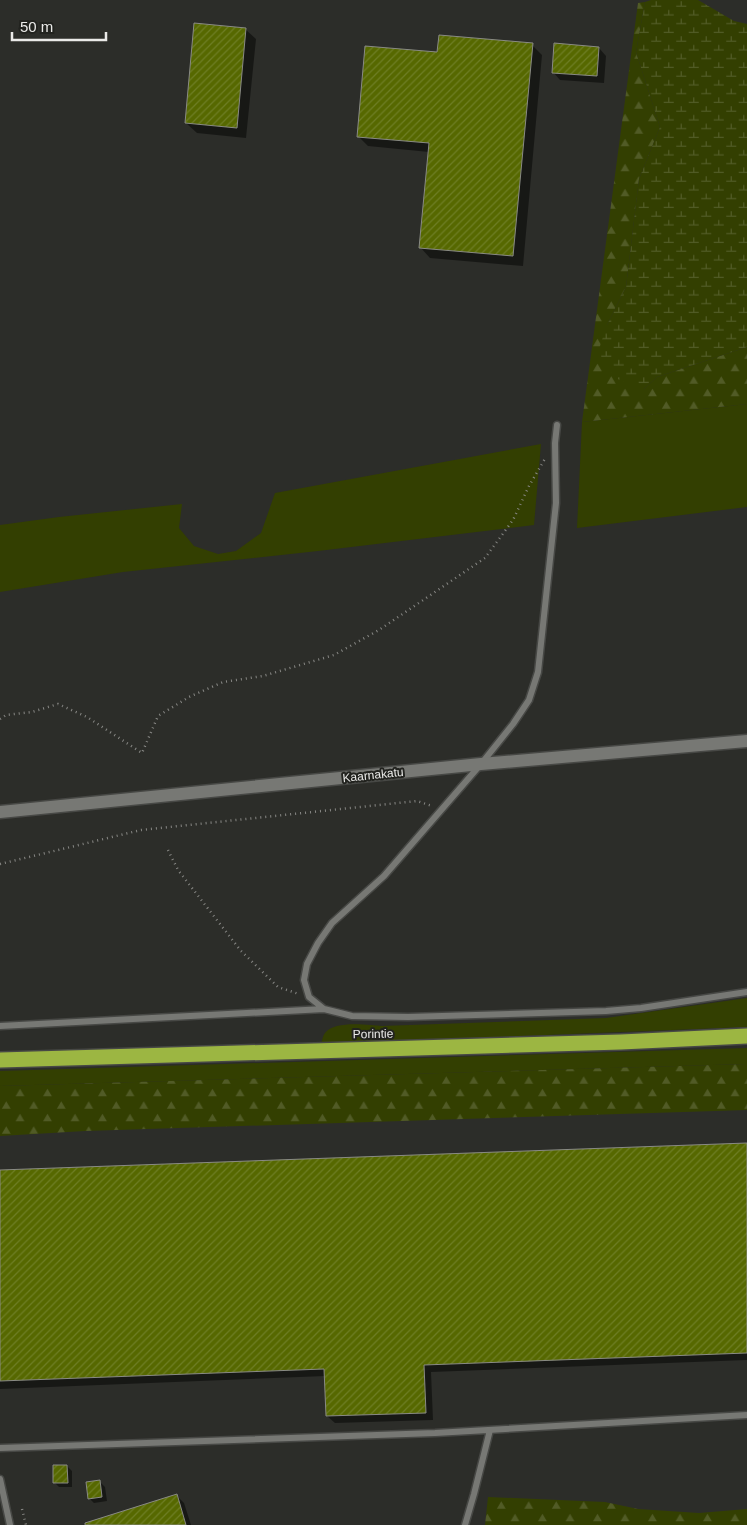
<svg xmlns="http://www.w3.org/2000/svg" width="747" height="1525" font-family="Arial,sans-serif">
	<defs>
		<pattern id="forest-firs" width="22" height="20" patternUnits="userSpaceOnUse" patternTransform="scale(1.25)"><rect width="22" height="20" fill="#333f01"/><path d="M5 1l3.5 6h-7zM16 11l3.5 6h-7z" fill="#515b26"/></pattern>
		<pattern id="wetland-marsh" width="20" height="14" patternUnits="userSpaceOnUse" patternTransform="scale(1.25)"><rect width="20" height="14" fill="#333f01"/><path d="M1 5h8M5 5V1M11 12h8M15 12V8" fill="none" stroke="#515b26"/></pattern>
		<pattern id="building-hatch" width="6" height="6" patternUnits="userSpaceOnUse" patternTransform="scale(1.25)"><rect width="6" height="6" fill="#566800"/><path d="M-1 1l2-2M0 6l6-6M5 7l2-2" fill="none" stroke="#6e7e25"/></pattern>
	</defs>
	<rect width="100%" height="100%" fill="#2c2d29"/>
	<!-- green -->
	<path fill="#333f01" d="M747 404V507L577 528 582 422Z
		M541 444 534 525 318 551 123 572 0 592V525L59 517 182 504 179 528 194 546 218 554 236 551 261 533 275 493Z
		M747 998V1027L321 1044C322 1041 323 1035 325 1033 334 1020 369 1025 382 1026L606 1018Z
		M747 1048V1064L0 1086V1071Z"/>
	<!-- forest -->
	<path fill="url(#forest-firs)" d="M645 2 636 52 660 127 639 179 626 287 607 325 644 389 657 377 747 347V404L582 422 638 3Z
		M747 1064V1110L85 1131 0 1136V1086Z
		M488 1497 605 1502 638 1509 699 1513 747 1509V1525H485Z"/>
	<!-- wetland -->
	<path fill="url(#wetland-marsh)" d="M651 0H698L734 21 747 24V347L657 377 644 389 615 378 598 352 607 325 626 287 639 179 660 127 636 52 645 2Z"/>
	<!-- shadow -->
	<path fill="#0007" d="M245 29 256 39 246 138 197 133 186 123Z
		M532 45 542 55 523 266 430 258 420 247 429 152 368 146 358 136 438 54Z
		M599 48 606 56 604 83 560 80 553 72Z
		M747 1144V1360L431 1372 433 1420 335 1423 327 1416 326 1376 0 1389V1172Z
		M67 1466 72 1471V1487H59L55 1483Z
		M100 1482 105 1487 107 1501 94 1503 89 1498Z
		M176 1495 184 1503 191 1525H83Z"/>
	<!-- building -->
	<path fill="url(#building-hatch)" stroke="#898a85" d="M194 23 246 28 237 128 185 123Z
		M439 35 533 43 513 256 419 248 429 143 357 137 365 46 437 52Z
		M554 43 599 47 597 76 552 73Z
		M747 1143V1353L424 1365 426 1413 326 1416 324 1369 0 1381V1170Z
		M53 1465H67L68 1483H53Z
		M100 1480 102 1497 88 1499 86 1482Z
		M177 1494 186 1525H85V1523Z"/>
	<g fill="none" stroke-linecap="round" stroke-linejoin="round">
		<!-- lane casing -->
		<g stroke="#474845" stroke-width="9">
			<path id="lane" d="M557 425 555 443 556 503 538 672 529 700 513 724 481 764 384 876 332 923 318 943 307 964 304 980 309 997 324 1009 352 1016 408 1017 606 1011 641 1008 747 992
				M0 1026 324 1009
				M0 1448 435 1433 747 1415
				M0 1479 10 1525
				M465 1525 474 1494 490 1430"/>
		</g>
		<!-- street casing -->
		<g stroke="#474845" stroke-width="15">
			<path id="street" d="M0 812 481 764 747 741"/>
		</g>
		<!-- highway casing -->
		<g stroke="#474845" stroke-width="18">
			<path id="highway" d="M0 1060 621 1042 747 1036"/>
		</g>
		<!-- path -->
		<path stroke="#888885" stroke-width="2.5" stroke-dasharray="1 4" stroke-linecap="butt" d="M0 719 6 715 32 712 58 704 87 717 142 753 158 716 189 697 223 682 263 676 334 655 379 630 485 558 513 520 529 486 546 457
			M168 850 178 870 241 951 278 987 299 994
			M0 864 141 830 417 801 432 806
			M22 1509 26 1525"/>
		<!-- lane -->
		<use href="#lane" stroke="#777874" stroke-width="6"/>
		<!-- street -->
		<use href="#street" stroke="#777874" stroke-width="12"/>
		<!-- highway -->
		<use href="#highway" stroke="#9cb642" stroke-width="15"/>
	</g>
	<g text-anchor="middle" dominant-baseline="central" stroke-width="4" stroke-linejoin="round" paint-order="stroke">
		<!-- street labels -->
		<g font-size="12" fill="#eaeae8" stroke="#22231f">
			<text transform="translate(373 775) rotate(-6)">Kaarnakatu</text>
			<text transform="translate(373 1034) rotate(-1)">Porintie</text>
		</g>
	</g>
	<!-- scale -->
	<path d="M12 32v8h94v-8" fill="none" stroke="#eaeae8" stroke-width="2.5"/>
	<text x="20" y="32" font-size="15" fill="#eaeae8" stroke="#22231f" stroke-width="4" paint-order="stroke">50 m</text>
</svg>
